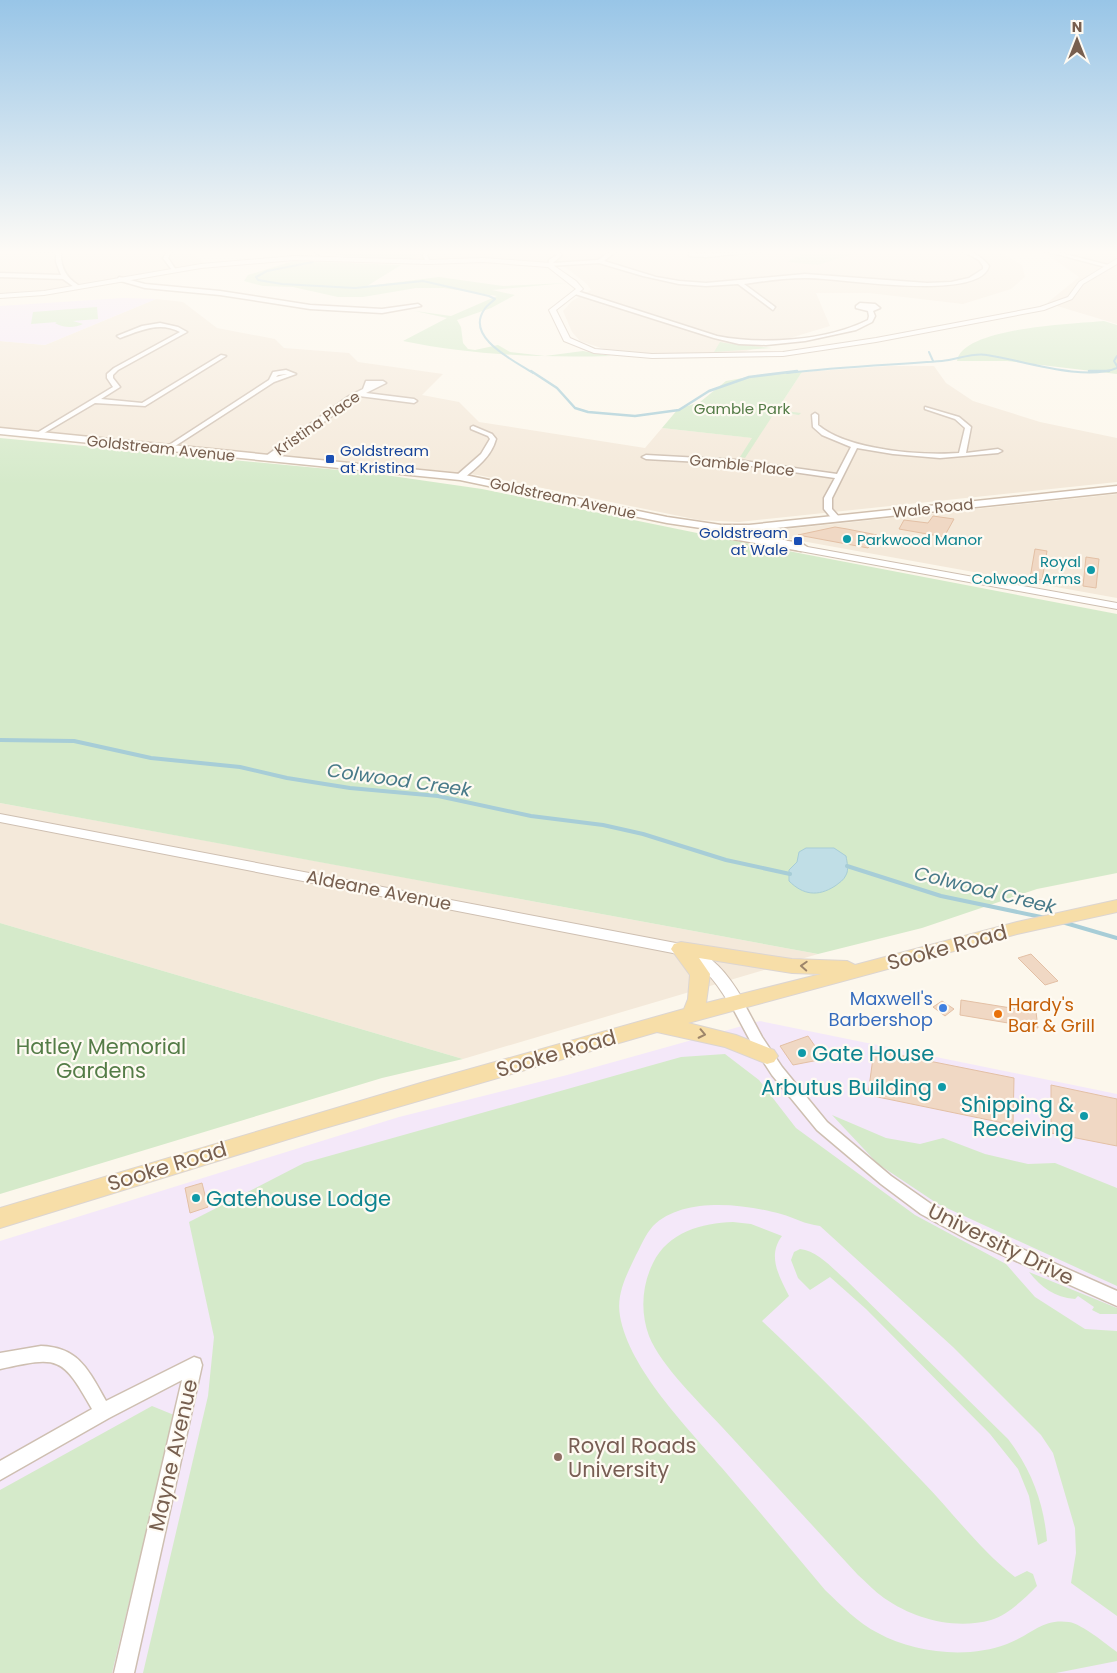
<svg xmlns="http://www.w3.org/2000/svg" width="1117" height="1673" font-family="Poppins,sans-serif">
	<rect width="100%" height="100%" fill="#fcf7ec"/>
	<!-- residential -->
	<path fill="#f4e9da" d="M0 251H200L196 254 205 264 30 293 0 295Z
		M424 251H1000L1022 265 1025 277 1011 289 963 304 869 293H816L830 326 740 353 642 354 607 350 580 341 572 332 563 311 572 301 591 290 587 284 565 267 539 263 409 260Z
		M1042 251H1117V324L1047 303 1079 277Z
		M156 299 183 302 217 328 275 339 284 348 349 353 358 362 443 374 422 395 459 402 479 422 645 448 662 428 753 438 775 412 799 415 777 410 802 372 889 366H934L946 383 973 401 1040 422 1117 438V482L739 522 699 520 478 475 0 428V341L45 345Z
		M1117 494V598L785 538 778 530Z
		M0 803 131 827 818 954 463 1059 0 923Z"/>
	<!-- education -->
	<path fill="#f4e8f9" d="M123 298 156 299 45 345 0 341V306Z
		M760 1021 1117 1094V1673H0V1241L399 1117 567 1075Z"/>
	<!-- green -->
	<path fill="#d5eaca" d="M314 251H424L422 255H418L409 260 346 256Z
		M809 251H857L858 253 817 265 787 262Z
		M293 261 401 265 367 286 439 277 503 286 566 283 492 290 515 295 491 308 457 320 461 327 463 343 468 349 475 350 498 345 510 352 545 356 583 351 611 356C541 358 471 355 403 341L447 318 415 311 451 316 497 296 444 288H416L363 297H338L293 287 263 286 244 281 248 275Z
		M97 307 98 319 73 321 83 324C75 328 63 328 55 323L57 322 31 324 33 312Z
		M1104 321 1117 325V374L1007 361H957C962 327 1075 324 1104 321Z
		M720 342 725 343 772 348 714 352Z
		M802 372 777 410 801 413 799 415 775 412 745 458 740 457 752 438 662 428 678 409 700 402 726 381 766 374Z
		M0 438 371 473 482 489 746 543 1117 614V873L1037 889 922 928 818 954 0 803Z
		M0 923 463 1059 382 1078 0 1194Z
		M725 1054 759 1080 796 1128 915 1215 1006 1264 1035 1297 1085 1329 1117 1331V1616L1071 1583 1076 1553 1075 1528 1053 1453 1041 1435 953 1347 820 1226C804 1224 795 1218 781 1214 745 1204 683 1196 653 1226 645 1235 642 1244 636 1255 627 1274 616 1294 620 1316 629 1369 688 1428 722 1468 757 1509 791 1549 825 1590 841 1605 858 1623 878 1633 914 1653 968 1659 1007 1644 1031 1635 1042 1618 1069 1622 1082 1624 1106 1644 1117 1652V1661L1056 1673H143L208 1396 214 1337 189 1222 304 1163 681 1057Z
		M832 1115 886 1138 920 1144 943 1138 985 1154 1028 1164 1055 1163 1117 1188V1286L938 1204 878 1164Z
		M733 1222 751 1224 782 1236C767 1256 779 1276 789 1296L762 1321C817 1373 871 1427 923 1482 954 1514 980 1550 1015 1577L1027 1571 1033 1574 1037 1586C1024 1599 1009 1614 991 1620 955 1630 914 1619 884 1598 874 1591 866 1582 858 1575 812 1525 767 1476 722 1427 700 1403 661 1366 649 1336 640 1312 642 1285 653 1263 668 1232 702 1223 733 1222Z
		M800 1249C818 1251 833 1269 846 1280L1008 1439C1031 1469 1044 1503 1047 1541L1038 1545 1029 1496 1018 1469 990 1434 866 1309 830 1277 810 1290 798 1278 791 1260 794 1252Z
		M1029 1272 1117 1308V1314H1100L1092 1310 1094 1307 1078 1296 1075 1299C1054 1297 1042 1288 1029 1272Z
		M152 1406 174 1415 112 1673H0V1490Z"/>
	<!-- water -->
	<path fill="#c0dee6" stroke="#a7cdd7" d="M806 848H834L846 856C847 862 849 870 846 875 844 880 839 883 835 886 818 897 803 895 789 881V870L797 862 799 852Z"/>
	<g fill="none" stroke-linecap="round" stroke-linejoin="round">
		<!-- stream-far2 -->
		<path stroke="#a7cdd7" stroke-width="2" d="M312 251 319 255
			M313 262 267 271 256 277 258 280 282 284 355 288 423 281 489 296 495 299C491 303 486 306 484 310 465 338 515 361 533 373
			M929 352 933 361
			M1117 356 1114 361 1117 366
			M787 373C838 367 890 365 942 361 956 360 973 352 987 355 1021 360 1085 382 1117 368"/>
		<!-- stream-far1 -->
		<path stroke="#a7cdd7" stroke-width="2.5" d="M531 371 557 388 575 408 588 412 635 416 679 410 709 391 749 377 797 371
			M1089 371H1109"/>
		<!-- stream -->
		<path stroke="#a7cdd7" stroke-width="4" d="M0 740 74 741 151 758 240 767 287 778 350 788 438 796 531 816 603 825 643 834 726 860 790 874
			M847 866 941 896 1046 918
			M1062 922 1117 938"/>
	</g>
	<!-- building -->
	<path fill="#f0d8c4" stroke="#e3c0a5" d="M933 516 954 519 944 537 899 529 904 520 928 523Z
		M835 527 847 529 877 535 868 548 798 535Z
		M1035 549 1047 551 1042 580 1030 578Z
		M1086 557 1099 559 1096 588 1083 586Z
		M1031 954 1058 981 1045 985 1018 958Z
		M961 1000 1036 1012 1038 1028 960 1015Z
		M942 1001 954 1009 945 1016 933 1007Z
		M808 1036 824 1059 793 1065 780 1046Z
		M874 1050 1014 1078 1013 1125 868 1095Z
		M1051 1085 1117 1099V1146L1051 1133Z
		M202 1183 208 1207 190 1213 185 1188Z"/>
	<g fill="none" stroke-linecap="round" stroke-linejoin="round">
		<!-- minor casing -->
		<g stroke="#cebfb1" stroke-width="3">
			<path id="minor" d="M32 251H61C60 266 65 277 78 285V287H74L63 279 0 277V273L61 275 56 262V252Z
				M168 251H172L168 258 176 270H172L163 258Z
				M425 251H429L427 256 431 263H427L423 256Z
				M555 251H559L562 255 553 263 598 260 611 251H616L604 261 656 277 679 281 706 283 805 274 927 283 951 282 969 278 983 269V266L979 260 962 251C973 251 982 257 989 266 980 303 835 277 805 278 784 278 764 281 744 284L775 307 773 310 738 284 706 286 679 284 643 276 599 263 548 266 549 260 557 255Z
				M690 251H694V254H705L709 252 711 254 764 251 706 257 689 256Z
				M1045 251H1053L1112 266 1109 268Z
				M119 277 145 284 220 291 310 305 382 309 418 304 421 306 382 313 310 309 220 295 145 288 117 280Z
				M577 291 717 336C762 345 826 341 868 320L869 316 868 311 856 308V306L860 303 875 304 880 308 873 311 875 316 872 322 856 330 805 341 766 345 739 344 714 338 575 294Z
				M160 323 178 327 187 332 118 370 113 375V378L120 387 101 399 142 403 221 355 226 356 145 406 95 403 39 436H35V434L113 387 107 378V374L114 368 180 332C159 321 140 331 120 338L117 336 142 326Z
				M286 370 296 374 274 382 169 450 163 449 269 380 273 372ZM287 374 276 377 278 375Z
				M366 381H383L386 383 366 393 414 399 417 401 414 403 359 396 272 460H266V456L349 396 363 389Z
				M925 407 959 417 971 427 966 453 998 449 1002 451 998 453 940 458 893 454 857 448 832 498V509L840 518 836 520H833L824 509V498L835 478 737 464 646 459 642 457 646 455 737 460 837 474 851 447 822 435 813 427 812 415 815 413 818 415V425C847 450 921 456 959 453L965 428 955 419 925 409Z
				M473 426 492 434 496 439C491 457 477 467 463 479H457V475L481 454 490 439 488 436 471 429V427Z
				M736 996 741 998 762 1037 782 1067 827 1122 891 1176 931 1204 977 1229 1117 1291V1306L967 1239 921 1214 881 1184 817 1130 772 1075 752 1044 729 1001 731 998Z
				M41 1346C79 1347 89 1371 106 1401L194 1357 200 1359 202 1365 134 1673H114L182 1380 109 1418 0 1480V1461L92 1409C62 1356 59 1356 0 1369V1353Z"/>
		</g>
		<!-- tertiary casing -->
		<g stroke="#cebfb1" stroke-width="2">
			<path id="tertiary" d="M294 256 429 260 483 258 550 263 576 281 583 289 556 310 570 338 595 349 652 354 783 352 876 338 1040 307 1068 297 1079 282 1115 260 1117 259V264L1083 284 1072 299 1044 310 876 342 783 356 652 358 594 353 564 341 549 310 576 289 548 267 483 262 429 264 294 260 201 268 44 295 0 298V294L44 291 201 264Z
				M749 525 764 533 802 546 1117 603V609L800 551 757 538 744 528Z
				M0 814 681 944C712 953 728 974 744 1001L742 1005H730C716 982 704 964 678 954L0 822Z"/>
		</g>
		<!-- secondary casing -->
		<g stroke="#d1c0af" stroke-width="3">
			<path id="secondary" d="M0 428 460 474 667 517 721 525H749L1117 486V492L749 531H721L667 523 460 480 0 434Z
				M725 532 801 543 807 547 801 551 721 537 719 535Z"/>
		</g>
		<!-- primary casing -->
		<g stroke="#dcd5d1" stroke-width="2">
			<path id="primary" d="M1117 900V912L1017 934 688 1023 736 1035 774 1050 778 1056 774 1062 767 1064 725 1047 657 1032 318 1130 0 1228V1208L424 1082 684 1009 688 999 690 975 671 949 674 944 681 942 792 959 847 961 855 965 1017 922ZM699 958 792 973 821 974 706 1003 710 974Z"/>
		</g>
		<!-- minor -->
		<use href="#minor" fill="#fff" fill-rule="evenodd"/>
		<!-- tertiary -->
		<use href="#tertiary" fill="#fff" fill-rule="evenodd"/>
		<!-- secondary -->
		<use href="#secondary" fill="#fff" fill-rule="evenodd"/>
		<!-- primary -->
		<use href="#primary" fill="#f7dea8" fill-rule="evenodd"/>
	</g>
	<!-- one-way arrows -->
	<defs><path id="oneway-chevron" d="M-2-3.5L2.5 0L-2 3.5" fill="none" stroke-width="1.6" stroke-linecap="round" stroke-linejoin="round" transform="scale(1.25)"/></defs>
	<g stroke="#9d856a">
		<use href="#oneway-chevron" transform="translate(804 966) rotate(-177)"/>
		<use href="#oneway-chevron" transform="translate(702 1034) rotate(12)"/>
	</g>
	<!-- sky -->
	<linearGradient id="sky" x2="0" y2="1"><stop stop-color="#98c5e7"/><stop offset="0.52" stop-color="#fefbf6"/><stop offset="1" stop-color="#fefbf6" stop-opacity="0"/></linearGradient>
	<rect width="1117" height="485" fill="url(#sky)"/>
	<!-- markers -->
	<g fill="#1a4fb4" stroke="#fefaf2" stroke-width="2">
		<rect x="325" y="454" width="10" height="10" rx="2.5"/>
		<rect x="793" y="536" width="10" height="10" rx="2.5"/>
	</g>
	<g fill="#0f9aa8" stroke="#fefaf2" stroke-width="2">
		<circle cx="847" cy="539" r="5"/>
		<circle cx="1091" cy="570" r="5"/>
		<circle cx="802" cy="1053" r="5"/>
		<circle cx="942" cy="1087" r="5"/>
		<circle cx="1084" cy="1116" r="5"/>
		<circle cx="196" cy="1198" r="5"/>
	</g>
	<circle fill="#3f7fe0" stroke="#fefaf2" stroke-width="2" cx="943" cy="1008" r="5"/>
	<circle fill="#e8710a" stroke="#fefaf2" stroke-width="2" cx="998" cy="1014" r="5"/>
	<circle fill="#8d6e63" stroke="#fefaf2" stroke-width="2" cx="558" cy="1457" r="5"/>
	<g text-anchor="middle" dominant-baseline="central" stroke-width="4.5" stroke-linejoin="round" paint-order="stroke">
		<!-- far-park labels -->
		<g font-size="15" fill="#547c47" stroke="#fefaf2">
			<text x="742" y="408">Gamble Park</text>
		</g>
		<!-- far-street labels -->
		<g font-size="15" fill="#775f4f" stroke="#fefaf2">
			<text transform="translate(317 423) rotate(-35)">Kristina Place</text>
			<text transform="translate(161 448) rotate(6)">Goldstream Avenue</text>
			<text transform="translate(742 465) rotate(6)">Gamble Place</text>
			<text transform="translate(563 498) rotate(12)">Goldstream Avenue</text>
			<text transform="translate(933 508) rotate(-6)">Wale Road</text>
		</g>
		<!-- far-transit labels -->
		<g font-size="15" fill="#164399" stroke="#fefaf2" text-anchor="start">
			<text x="340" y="450">Goldstream<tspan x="340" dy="17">at Kristina</tspan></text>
			<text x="788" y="532" text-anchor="end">Goldstream<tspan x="788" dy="17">at Wale</tspan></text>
		</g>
		<!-- far-culture labels -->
		<g font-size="15" fill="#0d838f" stroke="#fefaf2" text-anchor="start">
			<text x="857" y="539">Parkwood Manor</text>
			<text x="1081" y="561" text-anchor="end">Royal<tspan x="1081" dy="17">Colwood Arms</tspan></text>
		</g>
		<!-- street labels -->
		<g font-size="18" fill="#775f4f" stroke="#fefaf2">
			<text transform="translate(379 890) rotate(11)">Aldeane Avenue</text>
		</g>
		<!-- shop labels -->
		<g font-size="18" fill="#366cbe" stroke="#fefaf2" text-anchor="end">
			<text x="933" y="998">Maxwell's<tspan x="933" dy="21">Barbershop</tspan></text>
		</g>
		<!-- food labels -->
		<g font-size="18" fill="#c56008" stroke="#fefaf2" text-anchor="start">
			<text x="1008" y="1004">Hardy's<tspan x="1008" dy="21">Bar &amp; Grill</tspan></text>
		</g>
		<!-- water labels -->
		<g font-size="19" font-style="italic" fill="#487a89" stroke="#fefaf2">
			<text transform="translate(399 780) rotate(8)">Colwood Creek</text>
			<text transform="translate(985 890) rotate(14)">Colwood Creek</text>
		</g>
		<!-- near-street labels -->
		<g font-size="21" fill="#775f4f" stroke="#fefaf2">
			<text transform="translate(947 947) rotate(-15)">Sooke Road</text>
			<text transform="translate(556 1053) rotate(-16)">Sooke Road</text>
			<text transform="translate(167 1166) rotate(-17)">Sooke Road</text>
			<text transform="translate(1001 1244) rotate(26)">University Drive</text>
			<text transform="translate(173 1455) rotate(-77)">Mayne Avenue</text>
		</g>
		<!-- near-park labels -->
		<g font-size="21" fill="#547c47" stroke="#fefaf2">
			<text x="101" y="1046">Hatley Memorial<tspan x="101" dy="24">Gardens</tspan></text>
		</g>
		<!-- near-culture labels -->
		<g font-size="21" fill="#0d838f" stroke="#fefaf2" text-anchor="start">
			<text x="812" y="1053">Gate House</text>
			<text x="932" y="1087" text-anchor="end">Arbutus Building</text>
			<text x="1074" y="1104" text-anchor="end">Shipping &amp;<tspan x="1074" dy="24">Receiving</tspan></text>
			<text x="206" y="1198">Gatehouse Lodge</text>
		</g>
		<!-- near-education labels -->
		<g font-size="21" fill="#785e54" stroke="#fefaf2" text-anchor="start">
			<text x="568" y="1445">Royal Roads<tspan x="568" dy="24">University</tspan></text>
		</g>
	</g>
	<!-- north arrow -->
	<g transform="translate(1077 40)" stroke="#fefaf2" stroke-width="4" paint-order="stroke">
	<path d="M0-4L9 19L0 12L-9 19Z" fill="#775f4f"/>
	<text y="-8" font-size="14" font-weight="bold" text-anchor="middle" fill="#775f4f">N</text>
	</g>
</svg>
